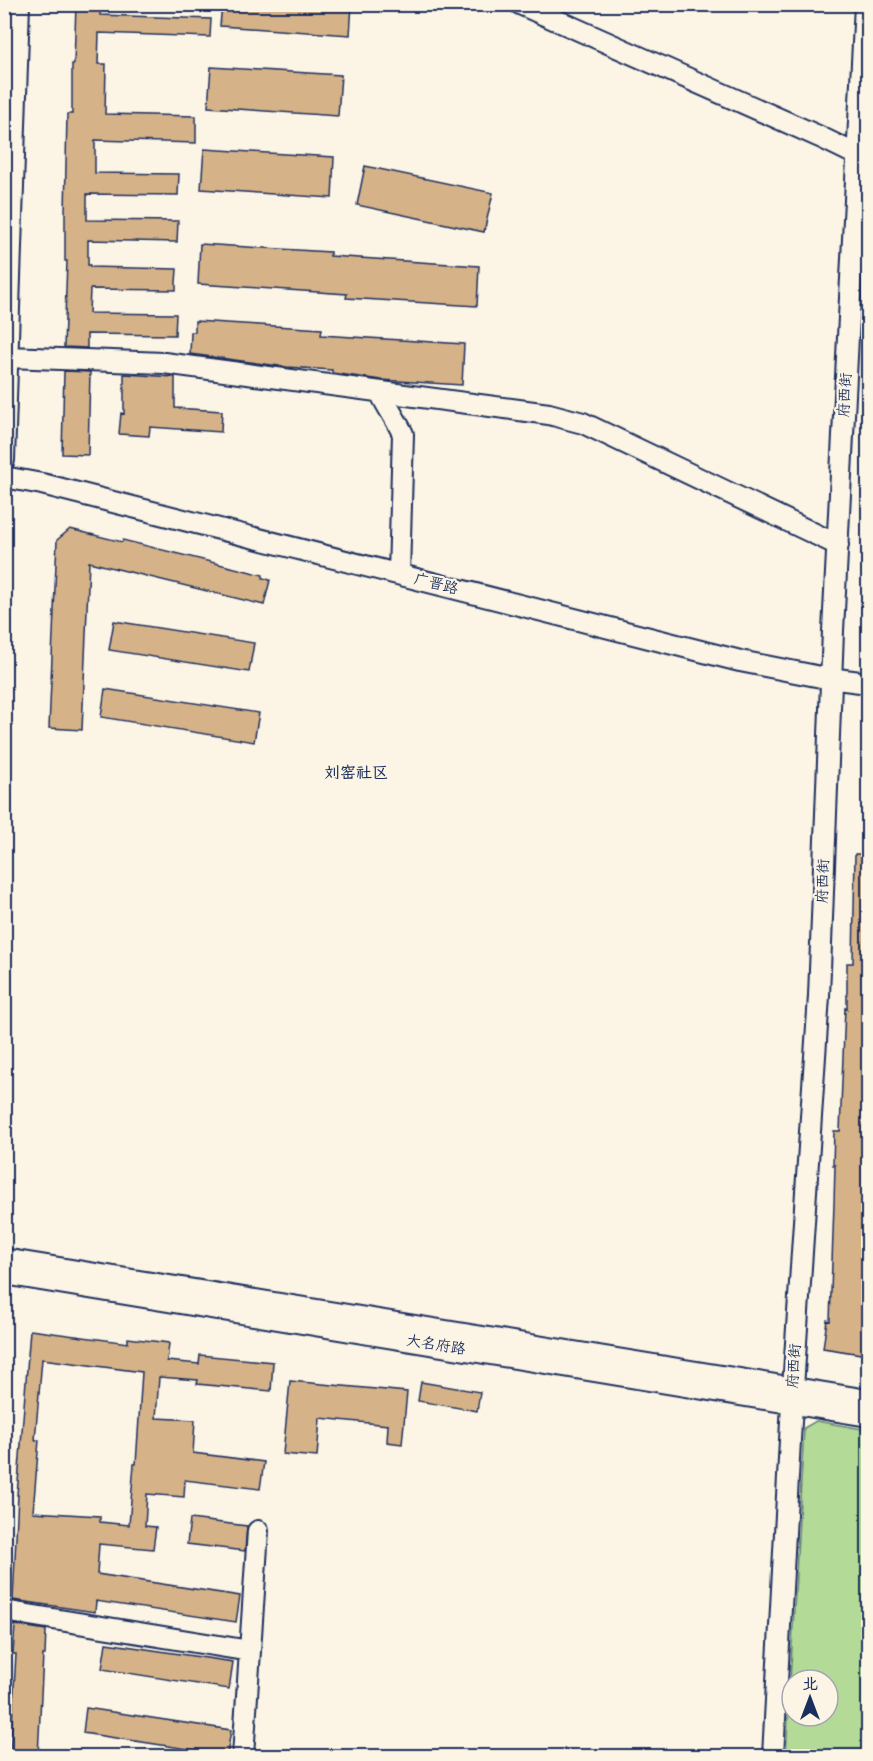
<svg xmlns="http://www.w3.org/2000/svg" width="873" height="1761" font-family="'Balsamiq Sans','LXGW WenKai TC',sans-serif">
	<rect width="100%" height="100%" fill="#fcf5e5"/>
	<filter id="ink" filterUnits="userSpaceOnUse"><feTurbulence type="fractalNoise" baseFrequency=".0167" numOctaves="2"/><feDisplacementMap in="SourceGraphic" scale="12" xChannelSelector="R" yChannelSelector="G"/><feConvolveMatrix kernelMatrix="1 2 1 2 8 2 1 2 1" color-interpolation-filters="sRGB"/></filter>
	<g filter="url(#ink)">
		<!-- green -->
		<path fill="#b3db97" stroke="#67857a" stroke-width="1.5" fill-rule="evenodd" d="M816 1421 868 1430V1756H786L804 1428ZM792 1680H828V1716H792Z"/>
		<!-- building -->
		<path fill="#d6b288" stroke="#1b2f5e" stroke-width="1.5" fill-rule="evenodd" d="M76 4H101L100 15 211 19 210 37 99 33 98 64H106L105 114 196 116V143L95 140V173L179 174 178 195 87 194V220L178 221 177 242 88 240V265H90V267L177 269 176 283V290L90 289 89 313 176 314 175 335 87 334V348L64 347 67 261H65V214L67 114H72V64H74Z
			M222 4H352L350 35 220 26Z
			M211 67 341 75 338 116 208 107Z
			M204 149 334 157 332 198 201 189Z
			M365 166 493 193 484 232 357 205Z
			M200 244 330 252V256L479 266 477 306 346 298 347 294 198 284Z
			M195 321 322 329 321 335 464 344 462 385 381 380 332 373V370L287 367 190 354 191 332H195Z
			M64 371 90 372 88 455 62 454Z
			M124 374 175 377V408L222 411 221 432 150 427 149 436 119 434 121 413 124 414Z
			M70 529 122 542 123 540 263 575V578L270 580 264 605 89 562 82 730 49 728 57 540Z
			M114 621 254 643 249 672 109 650Z
			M105 689 259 713 254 742 101 717Z
			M855 854H868V955H867L866 1000V1014H868V1049H865L864 1092H868V1355L823 1348 827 1320 830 1321 834 1204 835 1165H833L834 1131H840L845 1008 847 1009V963H853Z
			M30 1330 128 1343V1338L169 1343 167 1361 199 1364 200 1355 273 1362 271 1391 197 1384 198 1380 159 1377 156 1418 195 1420 193 1453 264 1462 260 1489 185 1480 184 1497 147 1494 145 1526 156 1527 153 1549 99 1544 97 1574 240 1596 236 1622 96 1601 95 1612 13 1600 18 1495H17ZM42 1359 142 1372 136 1464H134L129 1525 100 1522V1516L33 1512 39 1440H35Z
			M290 1381 407 1392 402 1444 387 1442 388 1425 320 1418 317 1457 283 1454Z
			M421 1382 480 1392 477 1411 418 1401Z
			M190 1519 247 1526 245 1551 187 1544Z
			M15 1625 46 1630 45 1655H43L38 1756H10L16 1654H13Z
			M106 1643 233 1662 229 1689 102 1669Z
			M86 1708 231 1730 227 1755 83 1733Z"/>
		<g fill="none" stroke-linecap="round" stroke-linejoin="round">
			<!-- minor casing -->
			<g stroke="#1b2f5e" stroke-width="24">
				<path id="minor" d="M520 4 820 137 857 155
					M8 357 164 363 549 414 583 423 838 545
					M380 392C387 407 396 419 403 434L399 574
					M4 460 19 4
					M4 477 42 484 740 661 821 677 868 683
					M4 1259 868 1400
					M4 1274 868 1416
					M4 1611 250 1651
					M243 1756 258 1531
					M773 1756 792 1403 819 996 833 631 865 4"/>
			</g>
			<!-- minor -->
			<use href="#minor" stroke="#fcf5e5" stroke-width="20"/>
		</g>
	</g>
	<g text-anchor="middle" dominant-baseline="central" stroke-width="4.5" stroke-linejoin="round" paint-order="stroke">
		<!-- street labels -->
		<g font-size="15" fill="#1b2f5e" stroke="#fcf5e5">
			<text transform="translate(845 395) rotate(-87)">府西街</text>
			<text transform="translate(436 584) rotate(14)">广晋路</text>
			<text transform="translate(823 881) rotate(-88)">府西街</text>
			<text transform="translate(436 1345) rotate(9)">大名府路</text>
			<text transform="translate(794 1366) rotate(-86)">府西街</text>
		</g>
		<!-- neighbourhood labels -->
		<g font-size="16" font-weight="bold" fill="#1b2f5e" stroke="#fcf5e5">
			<text x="356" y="773">刘窑社区</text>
		</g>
	</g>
	<!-- margin -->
	<rect width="873" height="1761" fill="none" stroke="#fcf5e5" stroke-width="24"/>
	<rect x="12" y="12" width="849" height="1737" fill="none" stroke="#1b2f5e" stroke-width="2" filter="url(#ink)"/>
	<!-- north arrow -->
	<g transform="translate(810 1698)"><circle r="28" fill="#fcf5e5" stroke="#a2a6af" stroke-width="1.5"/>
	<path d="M0-4.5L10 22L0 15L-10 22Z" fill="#1b2f5e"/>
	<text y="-9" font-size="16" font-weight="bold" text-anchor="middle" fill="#1b2f5e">北</text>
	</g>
</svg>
